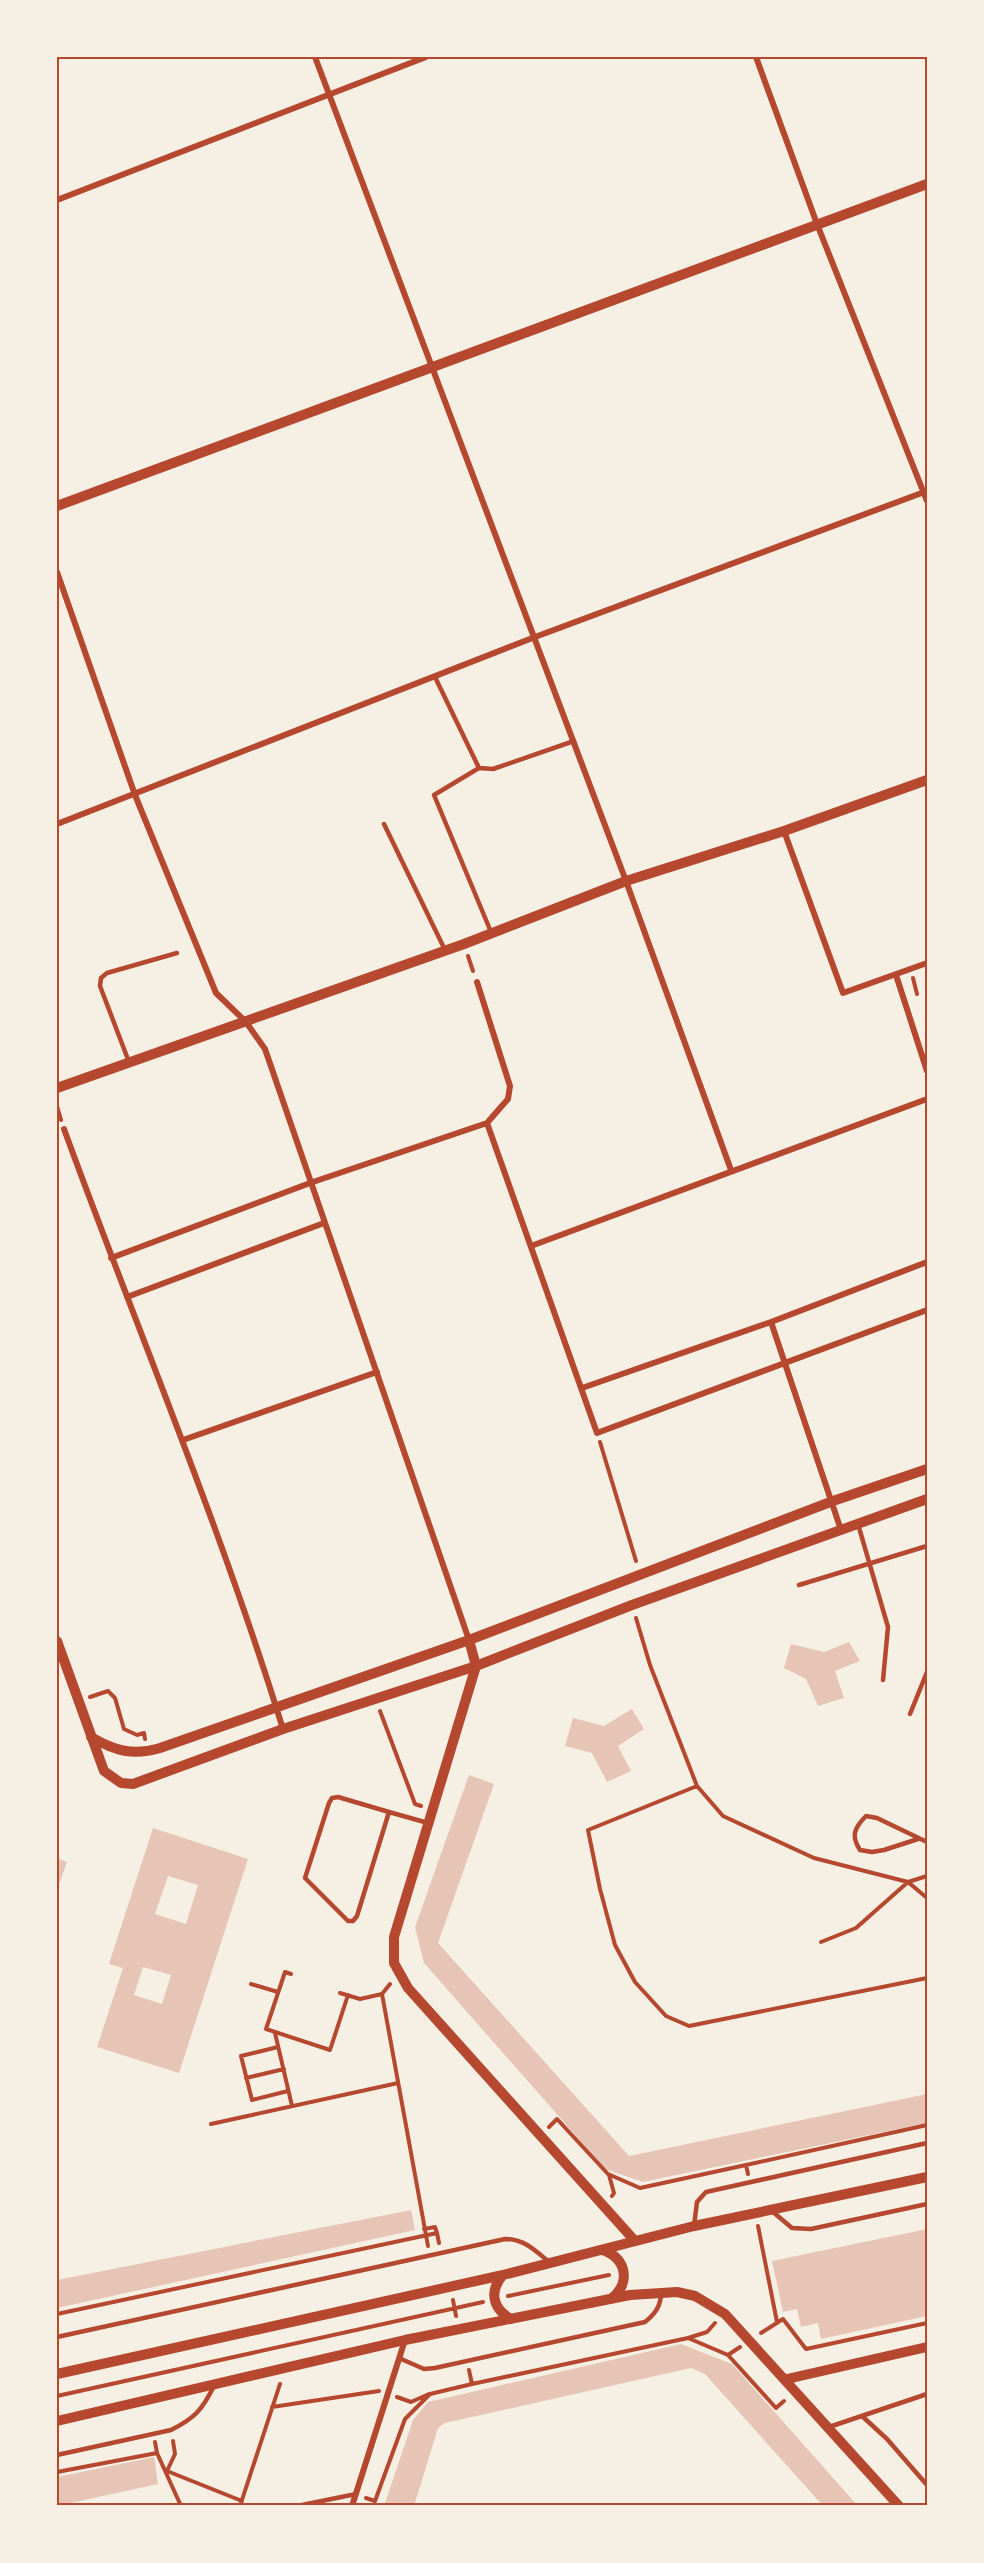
<svg xmlns="http://www.w3.org/2000/svg" width="984" height="2563" font-family="Helvetica,sans-serif">
	<rect width="100%" height="100%" fill="#f6efe4"/>
	<!-- building -->
	<path fill="#e6c5b7" fill-rule="evenodd" d="M849 1642 860 1661 835 1671 844 1698 818 1706 806 1679 784 1668 791 1644 824 1652Z
		M632 1709 644 1729 618 1746 631 1771 607 1782 592 1753 565 1746 573 1718 604 1726Z
		M469 1775 494 1784 438 1943 629 2156 927 2094V2123L643 2182 605 2169 424 1963 415 1927Z
		M153 1828 248 1859 179 2073 97 2047 123 1968 109 1964ZM168 1876 198 1885 186 1924 155 1914ZM143 1967 171 1975 162 2004 134 1995Z
		M57 1858 67 1862 57 1890Z
		M411 2210 415 2230 57 2308V2280Z
		M927 2229V2316L821 2339 818 2323 801 2327 797 2309 783 2312 772 2261Z
		M681 2344 732 2364 858 2506H823L705 2374 691 2368 445 2423 438 2428 414 2506H384L413 2420 428 2402Z
		M154 2457 158 2484 57 2506V2477Z"/>
	<g fill="none" stroke-linecap="round" stroke-linejoin="round">
		<!-- path -->
		<path stroke="#b5482f" stroke-width="4" d="M468 956 473 971
			M913 978 917 994
			M57 1106 61 1120
			M600 1442 636 1561
			M636 1618 650 1665 697 1786 723 1816 814 1858 908 1882 927 1898
			M90 1697 108 1691 115 1698 124 1729 137 1735 144 1733 145 1739
			M380 1711 415 1804 421 1806
			M697 1786 588 1830 600 1889 615 1945 635 1982 666 2016 689 2026 927 1978
			M821 1942 856 1928 908 1882 927 1876
			M291 1974 285 1972 266 2029 330 2050 348 1995
			M251 1984 278 1992
			M390 1984 382 1994 428 2246
			M340 1993 360 1999 382 1994
			M275 2033 292 2106
			M278 2047 241 2056 252 2100 288 2091
			M246 2078 284 2069
			M211 2124 398 2083
			M549 2127 557 2119 608 2174 640 2188 746 2165
			M748 2174 746 2165 927 2125
			M609 2175 614 2193 612 2196
			M758 2226 777 2322
			M424 2229 435 2227 437 2233
			M508 2296 609 2275
			M453 2300 456 2316
			M57 2314 437 2233 439 2243
			M761 2333 783 2319 806 2349 927 2323
			M688 2338 707 2332 715 2323
			M728 2355 740 2347
			M469 2370 472 2384 688 2338 728 2355 776 2408 784 2401
			M57 2396 483 2302
			M397 2397 411 2402 429 2394
			M272 2407 379 2391
			M157 2453 181 2506
			M167 2471 175 2454 173 2441
			M167 2471 242 2501
			M57 2472 157 2453 155 2442
			M366 2498 375 2501 405 2419 430 2394 472 2384
			M240 2506 280 2384"/>
		<!-- service -->
		<path stroke="#b5482f" stroke-width="4.5" d="M435 677 479 768
			M384 824 445 950
			M491 932 434 795 479 768 493 769 574 741
			M129 1062 100 986 101 978 107 973 177 953
			M858 1524 888 1627 883 1680
			M799 1585 927 1546
			M910 1714 927 1672
			M338 1797 389 1812 357 1916 353 1921H348L305 1878 329 1803 332 1798Z
			M389 1812 428 1823
			M918 1839 884 1850 872 1852 860 1850C851 1836 854 1828 866 1816L877 1818 927 1842
			M773 2212 792 2228 811 2229 927 2204
			M694 2226 697 2202 706 2192 927 2143
			M57 2337 505 2239C524 2239 535 2250 549 2262
			M399 2358 424 2369 435 2368 645 2322C655 2314 661 2306 661 2293
			M862 2416 887 2439 927 2485
			M829 2427 927 2394
			M57 2455 171 2430C195 2418 202 2410 214 2386
			M297 2506 356 2494"/>
		<!-- minor -->
		<path stroke="#b5482f" stroke-width="6" d="M315 57 626 881 731 1170
			M756 57 817 224 927 501
			M57 200 426 57
			M57 572 135 795 216 993 246 1022 265 1049 469 1640
			M57 824 535 637 927 491
			M784 831 843 993 927 963
			M896 975 927 1071
			M487 1123 597 1433 927 1310
			M64 1129C137 1329 220 1525 283 1729
			M531 1246 927 1099
			M111 1258 310 1183 487 1123 508 1099 510 1086 477 982
			M127 1297 324 1223
			M771 1322 841 1530
			M582 1388 771 1322 927 1262
			M183 1440 377 1372
			M352 2506 405 2340"/>
		<!-- tertiary -->
		<path stroke="#b5482f" stroke-width="10" d="M57 506 927 184
			M57 1088 464 944 626 881 784 831 927 780
			M469 1640 476 1666 394 1937V1963L408 1988 635 2241
			M57 1641 104 1771 121 1783 133 1784 283 1729 476 1666 632 1605 927 1499
			M91 1737C115 1751 133 1756 160 1748L469 1640 833 1501 927 1469
			M603 2250C627 2259 631 2283 611 2299
			M503 2275C489 2291 492 2308 511 2319
			M57 2374 503 2275 694 2226 927 2177
			M787 2379 927 2347
			M57 2421 405 2340 630 2295 677 2292 695 2296 725 2314 899 2506"/>
	</g>
	<!-- border -->
	<rect width="984" height="2563" fill="none" stroke="#f6efe4" stroke-width="117"/>
	<rect x="58" y="58" width="868" height="2446" fill="none" stroke="#b5482f" stroke-width="2"/>
</svg>
